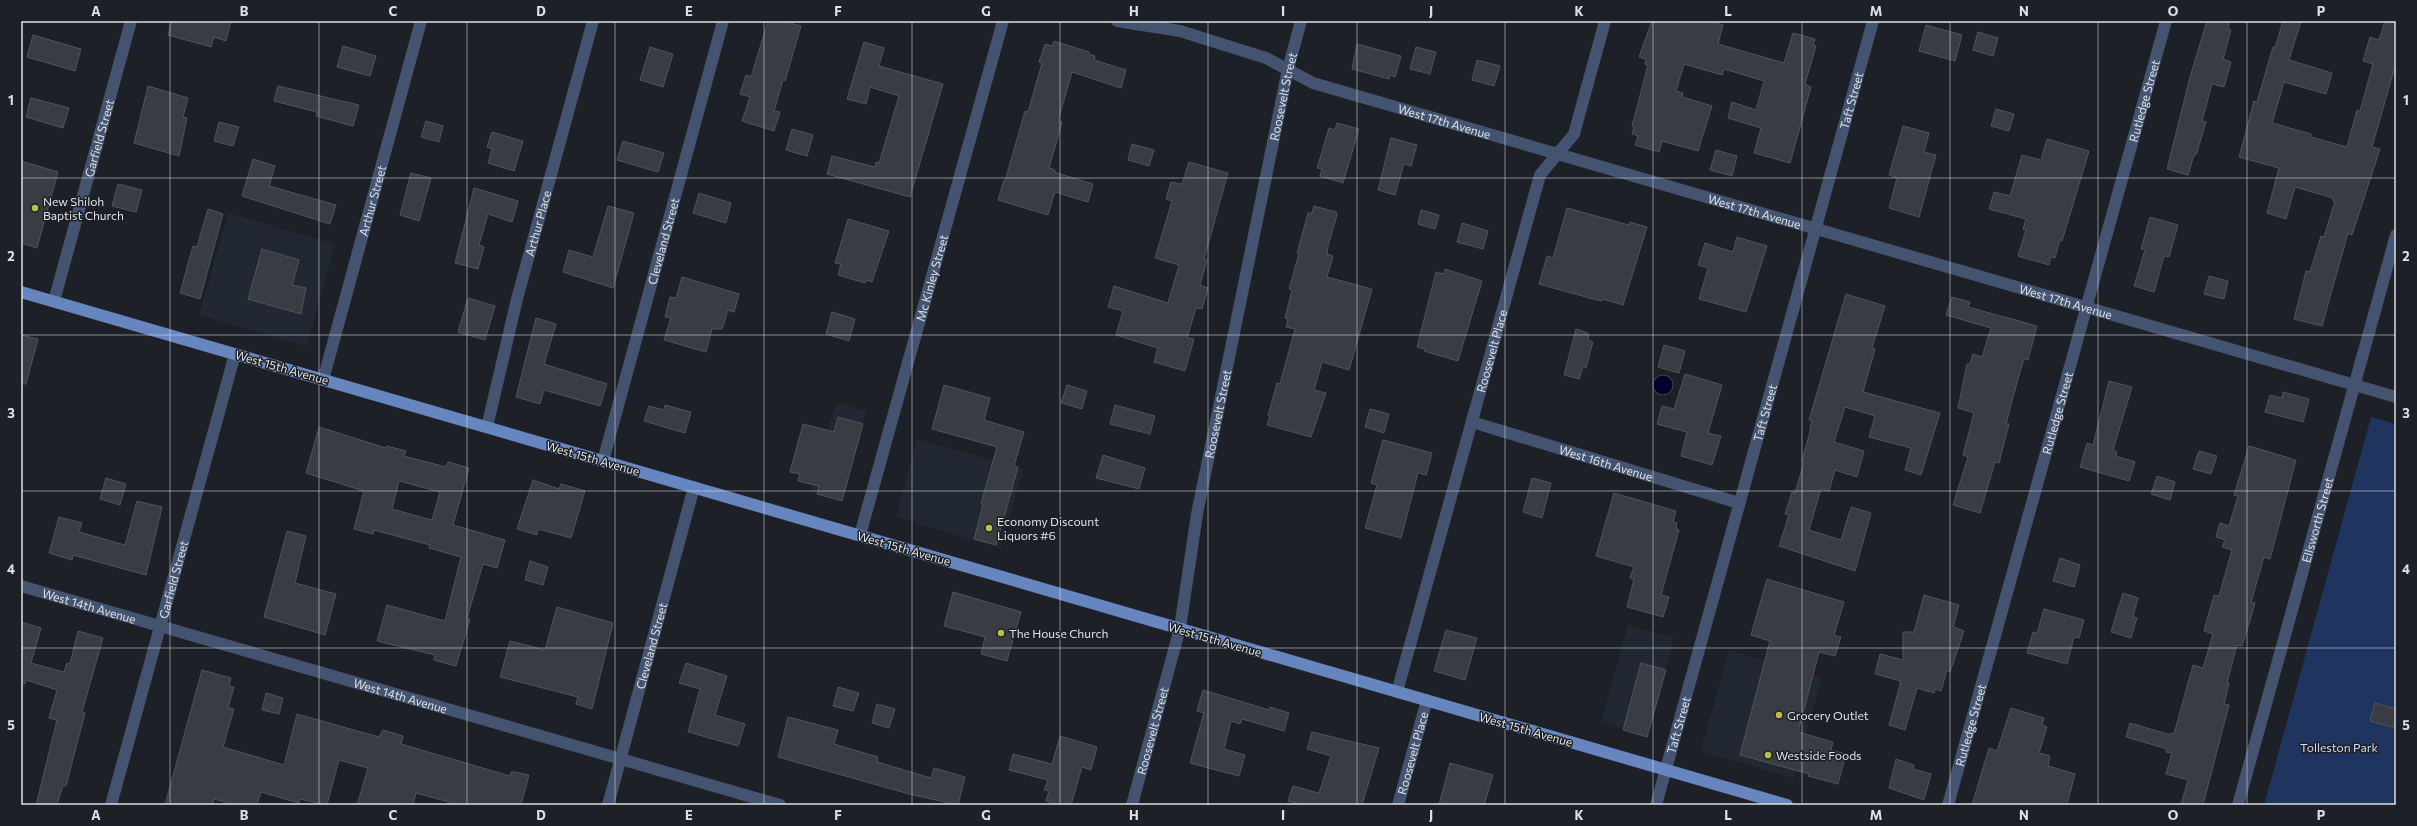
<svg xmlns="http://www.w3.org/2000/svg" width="2417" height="826" font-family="Commissioner,sans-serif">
	<rect width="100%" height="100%" fill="#1d2026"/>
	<!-- built -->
	<path fill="#222833" d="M228 213 335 244 307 346 199 315Z
		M836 402 866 411 842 501 811 492Z
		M917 439 1023 469 1000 548 896 517Z
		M1628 625 1674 638 1648 736 1601 722Z
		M1729 650 1822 677 1793 778 1701 751Z"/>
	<!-- green -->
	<path fill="#1f355f" d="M2371 417 2396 424V805H2264Z"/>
	<!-- water -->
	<path fill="#000029" stroke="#424361" d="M1653 385a10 10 0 1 1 20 0a10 10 0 1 1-20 0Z"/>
	<!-- building -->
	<path fill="#393c43" stroke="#50545b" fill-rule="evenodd" d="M172 21H231L226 41 214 37 211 47 168 35Z
		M768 21H783L801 26 785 81 783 80 774 111 780 112 774 131 742 121 750 97 740 94 746 75 751 77Z
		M1652 21H1709L1723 25 1718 44 1784 63 1793 33 1815 39 1813 45 1816 46 1805 84 1811 87 1790 163 1754 153 1761 128 1728 118 1732 102 1756 110 1764 81 1724 69 1722 75 1684 64 1676 91 1683 93 1682 97 1712 106 1698 151 1662 141 1659 152 1635 145 1638 136 1632 134 1634 127 1632 126 1648 65 1645 64 1646 59 1639 57Z
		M2207 21H2230L2228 29 2231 30 2223 59 2231 62 2224 87 2212 84 2202 121 2206 122 2196 155H2194L2188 175 2167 169 2190 77Z
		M2283 21H2301L2289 60 2332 73 2326 94 2284 82 2272 123 2311 134V137L2347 147 2357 110 2360 111 2373 64 2363 61 2370 37 2379 40 2385 21H2396V70H2394L2372 147 2380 149 2352 235 2348 233 2322 326 2294 319 2306 271 2310 272 2321 236 2324 237 2335 201H2333V198L2295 187 2286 219 2267 213 2279 168 2239 157 2254 101 2257 102 2273 47 2275 48Z
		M1926 25 1962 35 1955 61 1919 51Z
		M1978 32 1998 38 1993 56 1973 50Z
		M33 35 81 49 75 71 27 57Z
		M1054 41 1089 52V54L1095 56 1094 60 1126 70 1121 88 1072 72 1058 121 1062 122 1049 168 1055 170 1054 172 1093 184 1088 202 1055 192 1048 215 998 200 1004 180 1005 181 1025 111 1028 112 1042 63 1039 62 1045 44 1052 46Z
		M864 42 884 48 879 66 943 84 910 197 827 174 832 156 875 167 876 162 879 163 899 96 870 87 866 104 847 99Z
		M1357 44 1401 56 1395 77 1390 75 1389 79 1352 69Z
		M343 46 376 56 370 76 337 67Z
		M650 47 673 54 663 87 640 80Z
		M1416 47 1436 52 1430 74 1410 69Z
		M1477 60 1500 66 1494 86 1472 80Z
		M148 86 188 98 183 117 187 118 179 156 134 143Z
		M278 86 359 105 353 126 316 116 317 112 274 101Z
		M31 98 69 108 63 128 26 117Z
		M1996 109 2014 114 2009 131 1991 126Z
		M426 121 443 126 439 142 421 137Z
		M219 122 239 127 233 146 214 141Z
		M1337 123 1359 129 1343 183 1320 176 1322 169 1317 168 1329 128 1335 130Z
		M1903 126 1929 133 1924 152 1936 155 1919 217 1889 208 1897 178 1889 175Z
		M792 129 813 135 807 156 786 150Z
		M492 132 523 141 514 171 488 163 492 149 487 147Z
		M1391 138 1417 145 1411 166 1404 164 1395 195 1378 190Z
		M2047 139 2089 151 2062 241 2060 240 2055 258 2051 257 2049 265 2018 256 2026 230 2023 229 2026 219 1989 209 1994 192 2010 196 2022 155 2041 160Z
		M623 141 664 153 658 172 617 160Z
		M1132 144 1154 150 1149 166 1128 160Z
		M1716 150 1737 156 1732 176 1710 170Z
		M253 159 275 166 269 186 336 205 330 224 242 196Z
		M21 161 58 172 37 248 21 243Z
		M1189 162 1228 173 1204 259 1207 260 1200 285 1208 288 1202 309 1196 308 1187 338 1194 339 1185 371 1154 362 1158 348 1116 335 1123 311 1108 307 1114 286 1168 303 1179 265 1155 258 1172 201 1166 199 1171 182 1182 184Z
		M411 173 431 178 419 221 400 215Z
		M118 184 142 190 136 212 112 206Z
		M474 188 518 201 512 222 488 214 479 245 484 247 478 269 455 263Z
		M699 193 731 203 726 223 693 213Z
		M608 206 634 213 613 288 563 272 569 250 593 257Z
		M1314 206 1336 212 1337 215 1328 246 1327 254 1333 256 1327 277 1372 289 1349 370 1322 362 1314 390 1326 393 1311 437 1267 425 1270 416H1268L1277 383 1280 384 1295 329 1286 327 1288 319 1285 318 1292 290 1289 289 1299 254 1297 253 1308 213H1312Z
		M1567 208 1629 225 1630 222 1647 227 1623 305 1603 299 1602 301 1593 299 1539 284 1547 256 1553 258Z
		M208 209 223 214 200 299 180 293 193 246 197 247Z
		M1421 210 1439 215 1435 229 1418 224Z
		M2150 217 2178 225 2169 257 2164 256 2154 292 2134 286 2145 250 2141 249Z
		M848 219 889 231 872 282 866 280 865 283 838 275 841 264 835 263Z
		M1462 223 1488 231 1483 249 1457 242Z
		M1737 237 1767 246 1746 312 1699 299 1708 268 1698 265 1705 243 1733 252Z
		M262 249 299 260 292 285 306 288 301 314 248 299Z
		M1445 269 1482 281 1458 361 1424 351 1425 349 1417 347 1436 272 1444 274Z
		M2209 276 2228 281 2224 299 2204 294Z
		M682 277 739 294 734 312 728 310 722 329H712L706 352 664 340 671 318 665 317 670 297 676 298Z
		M1846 294 1885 306 1872 348 1875 349 1863 392 1940 413 1921 475 1905 470 1911 448 1869 437 1875 416 1845 407 1834 442 1864 451 1857 477 1835 470 1829 491 1821 489 1809 530 1841 540 1851 507 1871 513 1855 571 1779 546 1789 515 1785 514 1792 492 1795 493 1804 462 1802 461 1811 428 1810 427 1812 421 1809 420Z
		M1952 297 1970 302 1968 307 2037 326 2028 360 2024 359 2019 375 2006 424H2009L1999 463 1995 462 1980 513 1953 505 1968 457 1963 455 1974 413 1958 408 1967 364H1970L1973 354 1982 357 1991 328 1946 315Z
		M468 298 495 306 485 340 458 332Z
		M832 312 855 319 849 341 826 334Z
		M536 318 556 324 544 364 607 384 600 406 544 390 540 404 516 397Z
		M1576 329 1588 333 1589 341 1593 342 1586 368 1583 367 1579 379 1564 375Z
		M21 335 38 339 26 384H21Z
		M1664 345 1685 351 1679 373 1658 367Z
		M1685 374 1722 385 1708 433 1721 436 1712 465 1681 456 1687 432 1657 424 1662 406 1674 409Z
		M2109 381 2132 387 2113 450 2117 452 2116 456 2135 462 2129 481 2080 467 2087 443 2093 445Z
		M944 385 990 398 984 420 1024 432 1014 466 1018 467 996 545 974 539 983 505 981 504 997 447 932 429Z
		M1067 385 1087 391 1082 409 1061 403Z
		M2283 392 2309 399 2303 422 2265 412 2270 395 2282 398Z
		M665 405 691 412 685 433 644 421 649 406 664 410Z
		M1115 405 1155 416 1150 434 1110 424Z
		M1370 409 1389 414 1384 433 1365 427Z
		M838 417 863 424 842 501 817 494 819 486 798 481 800 474 790 472 803 424 834 432Z
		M319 427 386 448 387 446 406 451 404 456 446 467 448 462 469 468 453 525 505 540 497 568 483 564 467 618 470 619 456 666 434 660 435 655 377 641 387 605 445 621 461 557 429 548 430 545 374 530 373 534 354 529 364 491 306 473ZM399 481 440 492 432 520 392 509Z
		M1383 440 1432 453 1426 475 1418 473 1401 538 1365 528 1377 485 1371 483Z
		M2249 446 2296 460 2270 559 2264 557 2251 602 2255 603 2251 617 2242 646 2238 645 2236 648 2227 683H2229L2224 704 2229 705 2203 805H2181L2188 780 2166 774 2172 753 2166 752 2167 749 2126 737 2130 723 2171 735V733L2174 734 2193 665 2203 668 2213 634 2204 631 2214 595 2219 596 2232 550 2222 547 2225 540 2216 537 2220 523 2229 526 2238 496 2234 495Z
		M2199 451 2217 456 2211 474 2193 469Z
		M1103 455 1145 468 1139 489 1096 478Z
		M2157 476 2175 482 2170 500 2151 494Z
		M106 478 126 484 120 505 100 499Z
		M1532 478 1551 483 1542 518 1523 512Z
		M533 480 559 489 561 484 585 491 571 538 538 529 537 535 517 529Z
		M1614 493 1676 511 1673 522 1677 523 1676 529 1679 530 1661 595 1669 597 1663 617 1627 607 1634 579 1630 578 1634 567 1596 556Z
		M137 501 162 507 146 575 73 555 72 560 49 553 59 517 82 523 79 532 125 545Z
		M287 531 306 536 295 583 336 594 325 635 264 617Z
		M2060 558 2080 565 2074 587 2053 581Z
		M530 561 548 567 543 585 525 580Z
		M1767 579 1844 602 1834 635 1841 637 1835 656 1819 652 1798 732 1833 742 1831 750 1846 754 1838 784 1808 776 1809 774 1740 755 1770 641 1751 635Z
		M953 592 1021 612 1007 661 981 654 985 637 944 626Z
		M2123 593 2138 598 2133 617 2137 618 2131 638 2111 632Z
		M1924 595 1959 605 1953 627 1964 631 1950 672 1947 670 1941 691 1935 689 1934 693 1917 688 1905 730 1889 725 1901 681 1875 674 1880 654 1903 660V632H1914Z
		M557 607 613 623 592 709 576 704 578 697 500 677 510 641 545 650Z
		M2044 609 2084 620 2079 638 2074 637 2067 664 2027 653 2033 632 2037 633Z
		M21 622 41 628 31 663 64 672 67 663 70 664 78 631 103 638 82 712 85 713 66 786 63 785 57 805H36L57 720 49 718 57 690 26 680 25 684 21 683Z
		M1446 630 1477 638 1465 680 1434 671Z
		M686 663 727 676 715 715 745 724 738 746 688 732 700 689 679 683Z
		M1641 663 1666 670 1647 737 1623 730Z
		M202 670 231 678 229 686 234 687 228 708 234 709 223 747 284 765 297 714 379 737 383 730 403 736 401 744 510 776 511 772H515L529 775 521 805H448L449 802 416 793 413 805H357L368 768 339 760 327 805 300 799 299 803 261 792 257 805H236L214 799 212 805H165Z
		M838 687 859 693 853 711 833 706Z
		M1203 690 1269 710 1270 707 1289 713 1284 731 1242 719 1240 724 1231 721 1224 749 1245 755 1239 776 1190 763 1204 713 1197 711Z
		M266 693 283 698 279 714 262 710Z
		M2375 703 2396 709V728L2370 721Z
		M877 704 895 709 889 728 872 723Z
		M2011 708 2044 718 2042 725 2047 727 2039 753 2050 756 2048 766 2075 774 2067 805H1972L1989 748 1997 751Z
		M788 717 838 730 834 744 878 757 877 762 931 778 934 768 965 777 958 805 909 794 778 757Z
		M1312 732 1379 748 1362 805H1302L1288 801 1293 786 1319 793 1331 756 1307 749Z
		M1060 736 1097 747 1091 770 1082 767 1071 805H1060L1046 801 1049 791 1044 790 1048 780 1009 770 1013 754 1052 764Z
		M1896 759 1914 765 1913 769 1931 774 1924 800 1889 788Z
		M1450 763 1493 775 1484 805H1439Z"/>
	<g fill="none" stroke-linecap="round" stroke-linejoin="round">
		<!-- minor -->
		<g stroke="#44536f" stroke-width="12">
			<path id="s1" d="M1117 21 1180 31 1266 58 1313 83 2396 397"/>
			<path id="s2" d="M54 301 131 21"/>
			<path id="s3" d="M323 380 421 21"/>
			<path id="s4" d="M1472 422 1739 503"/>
			<path id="s5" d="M487 427 517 299 593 21"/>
			<path id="s6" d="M603 461 723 21"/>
			<path id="s7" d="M860 535 1003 21"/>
			<path id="s8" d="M21 586 780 805"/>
			<path id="s9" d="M1397 692 1540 175 1574 134 1605 21"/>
			<path id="s10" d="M111 805 235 354"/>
			<path id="s11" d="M608 805 694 487"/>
			<path id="s12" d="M1132 805 1180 628 1197 514 1288 69 1301 21"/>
			<path id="s13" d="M1398 805 1427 700"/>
			<path id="s14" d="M1656 805 1873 21"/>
			<path id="s15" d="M1948 805 2166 21"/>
			<path id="s16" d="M2238 805 2396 235"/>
		</g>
		<!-- major -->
		<path stroke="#6786c0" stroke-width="12" d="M21 292 1787 805"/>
	</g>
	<!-- grid -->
	<path fill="none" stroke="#dde0e4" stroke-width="1" stroke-opacity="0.55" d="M170 21V805M319 21V805M467 21V805M615 21V805M764 21V805M912 21V805M1060 21V805M1208 21V805M1357 21V805M1505 21V805M1653 21V805M1802 21V805M1950 21V805M2098 21V805M2247 21V805M21 178H2396M21 335H2396M21 491H2396M21 648H2396"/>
	<!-- markers -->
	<g fill="#bac046" stroke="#1d2026" stroke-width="1.5">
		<circle cx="35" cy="208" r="4"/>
		<circle cx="989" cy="528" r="4"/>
		<circle cx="1001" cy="633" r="4"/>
		<circle cx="1779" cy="715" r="4"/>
		<circle cx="1768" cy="755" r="4"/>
	</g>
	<g text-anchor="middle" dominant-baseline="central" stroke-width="3" stroke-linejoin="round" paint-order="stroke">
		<!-- street labels -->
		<g font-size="12" fill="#dde0e4" stroke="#1d2026">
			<text stroke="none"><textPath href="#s12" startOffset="725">Roosevelt Street</textPath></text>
			<text stroke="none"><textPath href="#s14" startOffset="731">Taft Street</textPath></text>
			<text stroke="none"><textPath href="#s15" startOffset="731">Rutledge Street</textPath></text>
			<text stroke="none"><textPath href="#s1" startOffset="344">West 17th Avenue</textPath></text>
			<text stroke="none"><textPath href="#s2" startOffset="169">Garfield Street</textPath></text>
			<text stroke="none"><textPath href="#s3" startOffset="186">Arthur Street</textPath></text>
			<text stroke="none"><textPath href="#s1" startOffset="667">West 17th Avenue</textPath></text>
			<text stroke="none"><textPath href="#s5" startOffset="210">Arthur Place</textPath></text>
			<text stroke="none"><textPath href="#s6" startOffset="228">Cleveland Street</textPath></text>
			<text stroke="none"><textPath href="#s7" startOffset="267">Mc Kinley Street</textPath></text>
			<text stroke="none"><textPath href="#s1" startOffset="991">West 17th Avenue</textPath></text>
			<text stroke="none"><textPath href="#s9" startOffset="354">Roosevelt Place</textPath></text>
			<text transform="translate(282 367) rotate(16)">West 15th Avenue</text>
			<text stroke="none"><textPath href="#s12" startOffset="401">Roosevelt Street</textPath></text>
			<text stroke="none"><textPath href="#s14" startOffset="407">Taft Street</textPath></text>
			<text stroke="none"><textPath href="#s15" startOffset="407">Rutledge Street</textPath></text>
			<text transform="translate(593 458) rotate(16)">West 15th Avenue</text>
			<text stroke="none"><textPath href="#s4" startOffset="140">West 16th Avenue</textPath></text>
			<text stroke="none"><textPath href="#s16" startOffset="296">Ellsworth Street</textPath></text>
			<text transform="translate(904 548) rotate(16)">West 15th Avenue</text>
			<text stroke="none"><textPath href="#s10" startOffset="234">Garfield Street</textPath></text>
			<text stroke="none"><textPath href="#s8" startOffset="71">West 14th Avenue</textPath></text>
			<text transform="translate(1215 639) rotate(16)">West 15th Avenue</text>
			<text stroke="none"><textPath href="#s11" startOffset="165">Cleveland Street</textPath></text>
			<text stroke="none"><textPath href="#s8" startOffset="395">West 14th Avenue</textPath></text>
			<text stroke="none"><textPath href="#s14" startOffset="83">Taft Street</textPath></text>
			<text stroke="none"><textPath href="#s15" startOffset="83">Rutledge Street</textPath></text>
			<text transform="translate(1526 729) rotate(16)">West 15th Avenue</text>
			<text stroke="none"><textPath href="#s12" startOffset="77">Roosevelt Street</textPath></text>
			<text stroke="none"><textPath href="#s13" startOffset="54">Roosevelt Place</textPath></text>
		</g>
		<!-- poi labels -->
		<g font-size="12" fill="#dde0e4" stroke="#1d2026" text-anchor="start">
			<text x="43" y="201">New Shiloh<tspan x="43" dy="14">Baptist Church</tspan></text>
			<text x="997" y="521">Economy Discount<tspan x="997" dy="14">Liquors #6</tspan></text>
			<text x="1009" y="633">The House Church</text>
			<text x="1787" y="715">Grocery Outlet</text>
			<text x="1776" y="755">Westside Foods</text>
		</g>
		<!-- park labels -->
		<g font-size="12" fill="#d2dcef" stroke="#1d2026">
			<text x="2339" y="747">Tolleston Park</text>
		</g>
	</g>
	<!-- border -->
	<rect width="2417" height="826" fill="none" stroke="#1d2026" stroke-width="44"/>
	<rect x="22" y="22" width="2373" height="782" fill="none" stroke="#dde0e4" stroke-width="1.5"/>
	<g font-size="13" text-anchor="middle" font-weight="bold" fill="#dde0e4">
		<text x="96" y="16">A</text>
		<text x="244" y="16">B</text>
		<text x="393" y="16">C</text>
		<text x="541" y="16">D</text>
		<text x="689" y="16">E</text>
		<text x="838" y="16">F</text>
		<text x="986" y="16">G</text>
		<text x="1134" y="16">H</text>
		<text x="1283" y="16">I</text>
		<text x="1431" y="16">J</text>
		<text x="1579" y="16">K</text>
		<text x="1728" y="16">L</text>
		<text x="1876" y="16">M</text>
		<text x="2024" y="16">N</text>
		<text x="2173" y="16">O</text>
		<text x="2321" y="16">P</text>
		<text x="11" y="105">1</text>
		<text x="2406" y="105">1</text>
		<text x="11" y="261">2</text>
		<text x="2406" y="261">2</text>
		<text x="11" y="418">3</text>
		<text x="2406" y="418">3</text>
		<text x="11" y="574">4</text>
		<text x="2406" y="574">4</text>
		<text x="11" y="730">5</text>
		<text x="2406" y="730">5</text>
		<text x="96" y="820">A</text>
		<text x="244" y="820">B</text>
		<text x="393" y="820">C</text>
		<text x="541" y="820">D</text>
		<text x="689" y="820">E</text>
		<text x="838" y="820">F</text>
		<text x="986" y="820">G</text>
		<text x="1134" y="820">H</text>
		<text x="1283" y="820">I</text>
		<text x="1431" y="820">J</text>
		<text x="1579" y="820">K</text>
		<text x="1728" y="820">L</text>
		<text x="1876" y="820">M</text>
		<text x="2024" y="820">N</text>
		<text x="2173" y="820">O</text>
		<text x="2321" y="820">P</text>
	</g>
</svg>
